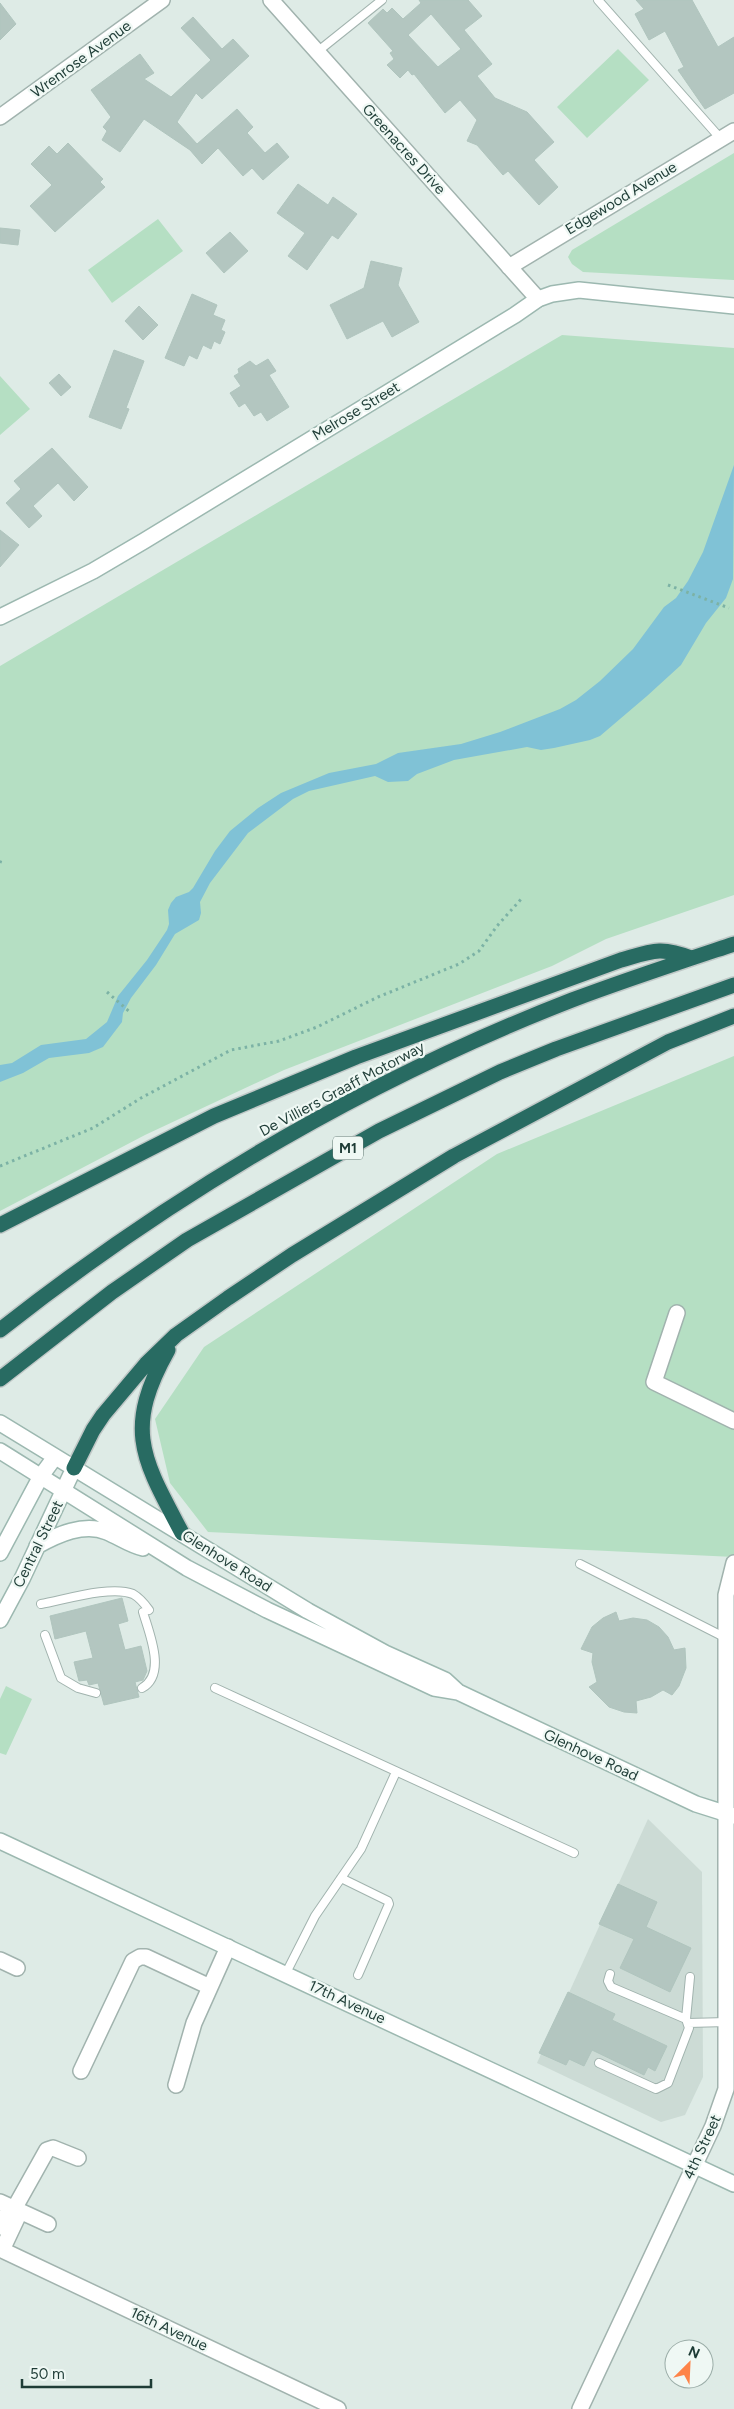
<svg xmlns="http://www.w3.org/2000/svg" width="734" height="2409" font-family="Figtree,sans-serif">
	<rect width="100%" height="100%" fill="#deebe6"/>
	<!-- built -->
	<path fill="#ccdbd5" d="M648 1819 702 1872 703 2077 685 2115 661 2122 537 2063Z"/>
	<!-- green -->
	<path fill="#b5dfc3" d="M618 49 649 80 587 138 557 107Z
		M734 153V280L583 272 572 264 568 257 572 250Z
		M158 219 183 251 112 303 88 270Z
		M562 335 734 348V895L606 939 552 966 284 1070 145 1135 0 1211V666Z
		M0 376 30 409 0 435Z
		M734 1056V1557L208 1532 170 1483 155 1419 204 1347 497 1154Z
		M6 1686 32 1699 6 1755 0 1753V1699Z"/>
	<!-- water -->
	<path fill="#80c2d6" d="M734 465 733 579 726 598 706 623 681 665 647 696 600 736 590 740 554 748 541 750 527 747 454 760 417 774 408 781 388 782 375 776 309 791 293 799 248 833 210 883 200 902 201 913 199 920 175 934 156 965 131 998 123 1013 122 1022 103 1047 89 1053 49 1058 23 1073 0 1082V1065L12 1063 41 1045 86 1039 107 1022 118 996 147 960 167 930 169 924 168 910 171 903 176 897 189 892 193 888 215 851 230 831 258 808 281 793 329 773 376 764 398 753 461 744 500 732 560 709 576 700 600 681 633 649 664 607 676 598 688 581 703 552Z"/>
	<!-- building -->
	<path fill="#b3c6c0" stroke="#b0c5be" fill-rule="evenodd" d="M419 0H468L482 16 464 30 492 64 477 76 495 98 527 112 554 142 534 160 558 187 539 205 508 171 503 175 477 145 467 141 477 120 460 100 445 113 414 74 412 75 408 70 400 78 387 65 394 59 390 53 393 51 368 23 383 9 387 13 392 8 403 19 421 3ZM431 14 461 49 438 67 408 35Z
		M636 0H692L718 47 734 37V93L705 109 678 70 684 67 665 31 649 40 635 14 644 9Z
		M0 3 16 24 0 40Z
		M193 17 222 49 233 39 249 56 202 99 196 93 177 122 197 144 237 109 253 127 247 133 265 153 277 143 289 157 263 180 252 168 243 176 218 148 202 164 190 150 144 119 120 152 102 140 107 131 103 127 111 117 91 90 140 54 154 73 144 79 171 97 211 60 181 28Z
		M68 143 103 179 100 182 105 187 55 232 30 206 52 185 31 164 49 146 57 154Z
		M298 184 328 205 333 197 357 214 338 239 332 235 307 270 288 256 305 233 277 213Z
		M0 228 20 230 18 245 0 243Z
		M230 232 248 251 224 273 206 253Z
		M371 261 402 268 398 285 419 322 392 337 383 321 347 339 330 305 364 288Z
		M192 294 217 305 213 315 225 320 221 330 225 332 220 344 214 341 211 349 203 345 197 359 189 355 184 366 165 358Z
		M139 306 158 325 143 340 125 321Z
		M114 350 144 361 126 408 129 409 121 429 89 417Z
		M268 359 276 371 269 375 289 407 267 421 261 412 254 416 245 403 239 407 230 393 241 386 234 376 239 373 238 369 250 361 256 366Z
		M59 374 71 387 61 396 49 383Z
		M52 448 88 487 74 501 58 483 33 506 42 516 29 528 6 503 21 489 14 481Z
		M0 530 19 545 0 567Z
		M122 1598 128 1621 118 1624 125 1650 141 1646 147 1671 143 1680 135 1682 139 1697 104 1705 98 1683 89 1685 87 1680 79 1681 74 1662 93 1658 86 1631 55 1639 50 1616Z
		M616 1612 619 1621 633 1618 647 1620 659 1627 668 1637 674 1650 685 1648 686 1668 679 1686 672 1695 663 1690 651 1697 636 1701 637 1713 624 1712 609 1707 589 1687 597 1682 592 1662 593 1653 581 1649 592 1627 603 1618Z
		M618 1884 657 1902 646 1927 691 1948 670 1992 620 1968 634 1939 599 1924Z
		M568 1992 615 2014 612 2020 667 2046 655 2071 648 2067 644 2075 592 2050 584 2066 569 2059 566 2065 539 2053Z"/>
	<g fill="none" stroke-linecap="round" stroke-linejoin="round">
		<!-- lane casing -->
		<g stroke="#a1b3ae" stroke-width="10">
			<path id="lane" d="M598 0 721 139
				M317 52 382 0
				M580 1564 726 1638
				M41 1604C64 1600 111 1585 133 1594 140 1598 144 1603 149 1610
				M45 1635 61 1678 78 1688 96 1693
				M142 1688C167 1674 149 1633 143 1612
				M215 1688 574 1853
				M341 1878 388 1901 389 1904 358 1975
				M286 1973 315 1916 361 1849 396 1772
				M686 2019 690 1977
				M688 2023 727 2022
				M599 2063 656 2089 668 2083 689 2028 686 2019 611 1987 608 1981 610 1974"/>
		</g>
		<!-- street casing -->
		<g stroke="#a1b3ae" stroke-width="18">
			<path id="street" d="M271 0 538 299
				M0 117 162 0
				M509 267 734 131
				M677 1313 654 1382 734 1421
				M0 1960 17 1968
				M81 2071 133 1961 140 1957H146L210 1987
				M176 2085 194 2023 228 1947
				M0 2202 48 2224
				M0 2227 8 2212 14 2209 47 2150 53 2148 78 2158
				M0 2249 338 2409
				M2 2250 18 2216 14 2209
				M580 2409 713 2126 726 2089V1595L734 1563"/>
		</g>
		<!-- secondary casing -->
		<g stroke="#9cb8b0" stroke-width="18">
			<path id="secondary" d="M0 617 93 571 144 541 515 315 538 299 552 294 579 290 734 306
				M0 1423 308 1611 385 1653 445 1680 457 1691
				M0 1451 187 1568 267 1610 434 1688 458 1692 696 1804 734 1816
				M37 1546C57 1535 84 1522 107 1532 119 1537 130 1545 143 1548
				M0 1553 41 1476 55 1457
				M0 1620 22 1579 74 1468
				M0 1841 734 2184"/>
		</g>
		<!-- highway casing -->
		<g stroke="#c0c8c7" stroke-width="18">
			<path id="highway" d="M0 1225 214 1116 356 1057 621 960C652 951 661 946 691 958
				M0 1330C173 1194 366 1080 572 1000 625 980 680 962 734 944
				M168 1350C123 1430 143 1459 182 1533
				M0 1379 112 1292 187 1240 379 1131 500 1072 556 1049 734 985
				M74 1468 93 1430 103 1415 146 1364 176 1335 228 1298 292 1255 454 1156 668 1042 734 1016"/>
		</g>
		<!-- path -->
		<path stroke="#7cb2a5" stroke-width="3" stroke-dasharray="2.5 4" stroke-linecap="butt" d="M668 585 729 608
			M0 863 1 860
			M107 992 131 1013
			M0 1166 93 1128 141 1098 231 1050 279 1041 317 1027 378 997 459 964 479 951 497 926 523 897"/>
		<!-- lane -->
		<use href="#lane" stroke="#fff" stroke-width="8"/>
		<!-- street -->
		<use href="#street" stroke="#fff" stroke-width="15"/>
		<!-- secondary -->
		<use href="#secondary" stroke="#fff" stroke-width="15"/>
		<!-- highway -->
		<use href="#highway" stroke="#286b62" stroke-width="15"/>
	</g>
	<g text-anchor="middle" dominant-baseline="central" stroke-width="4.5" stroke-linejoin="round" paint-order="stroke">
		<!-- shield labels -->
		<rect fill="#eff8f4" stroke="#5d746f" stroke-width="1" x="333" y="1136.5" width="30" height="23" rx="4"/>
		<g font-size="14" font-weight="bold" fill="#1e3c36">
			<text x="348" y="1148">M1</text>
		</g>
		<!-- street labels -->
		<g font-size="15" fill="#1e3c36" stroke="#eff8f4">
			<text transform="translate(81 59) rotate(-36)">Wrenrose Avenue</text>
			<text transform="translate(404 149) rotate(48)">Greenacres Drive</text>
			<text transform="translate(621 198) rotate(-31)">Edgewood Avenue</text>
			<text transform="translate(356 411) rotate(-31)">Melrose Street</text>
			<text transform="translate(342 1089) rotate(-28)">De Villiers Graaff Motorway</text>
			<text transform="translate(38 1544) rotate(-64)">Central Street</text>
			<text transform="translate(227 1561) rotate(32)">Glenhove Road</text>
			<text transform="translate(591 1755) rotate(25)">Glenhove Road</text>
			<text transform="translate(347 2002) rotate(25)">17th Avenue</text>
			<text transform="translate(702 2147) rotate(-65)">4th Street</text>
			<text transform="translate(169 2329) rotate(25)">16th Avenue</text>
		</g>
	</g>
	<!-- north arrow -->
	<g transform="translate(689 2364) rotate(24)"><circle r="24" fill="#eff8f4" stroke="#9bada8"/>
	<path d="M0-4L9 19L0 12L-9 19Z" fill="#fe8449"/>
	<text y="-8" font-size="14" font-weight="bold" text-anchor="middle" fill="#1e3c36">N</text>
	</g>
	<!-- scale -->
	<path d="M22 2379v8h129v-8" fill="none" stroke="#1e3c36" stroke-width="2.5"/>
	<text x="30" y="2379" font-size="15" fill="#1e3c36" stroke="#eff8f4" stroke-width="4" paint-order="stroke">50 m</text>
</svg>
